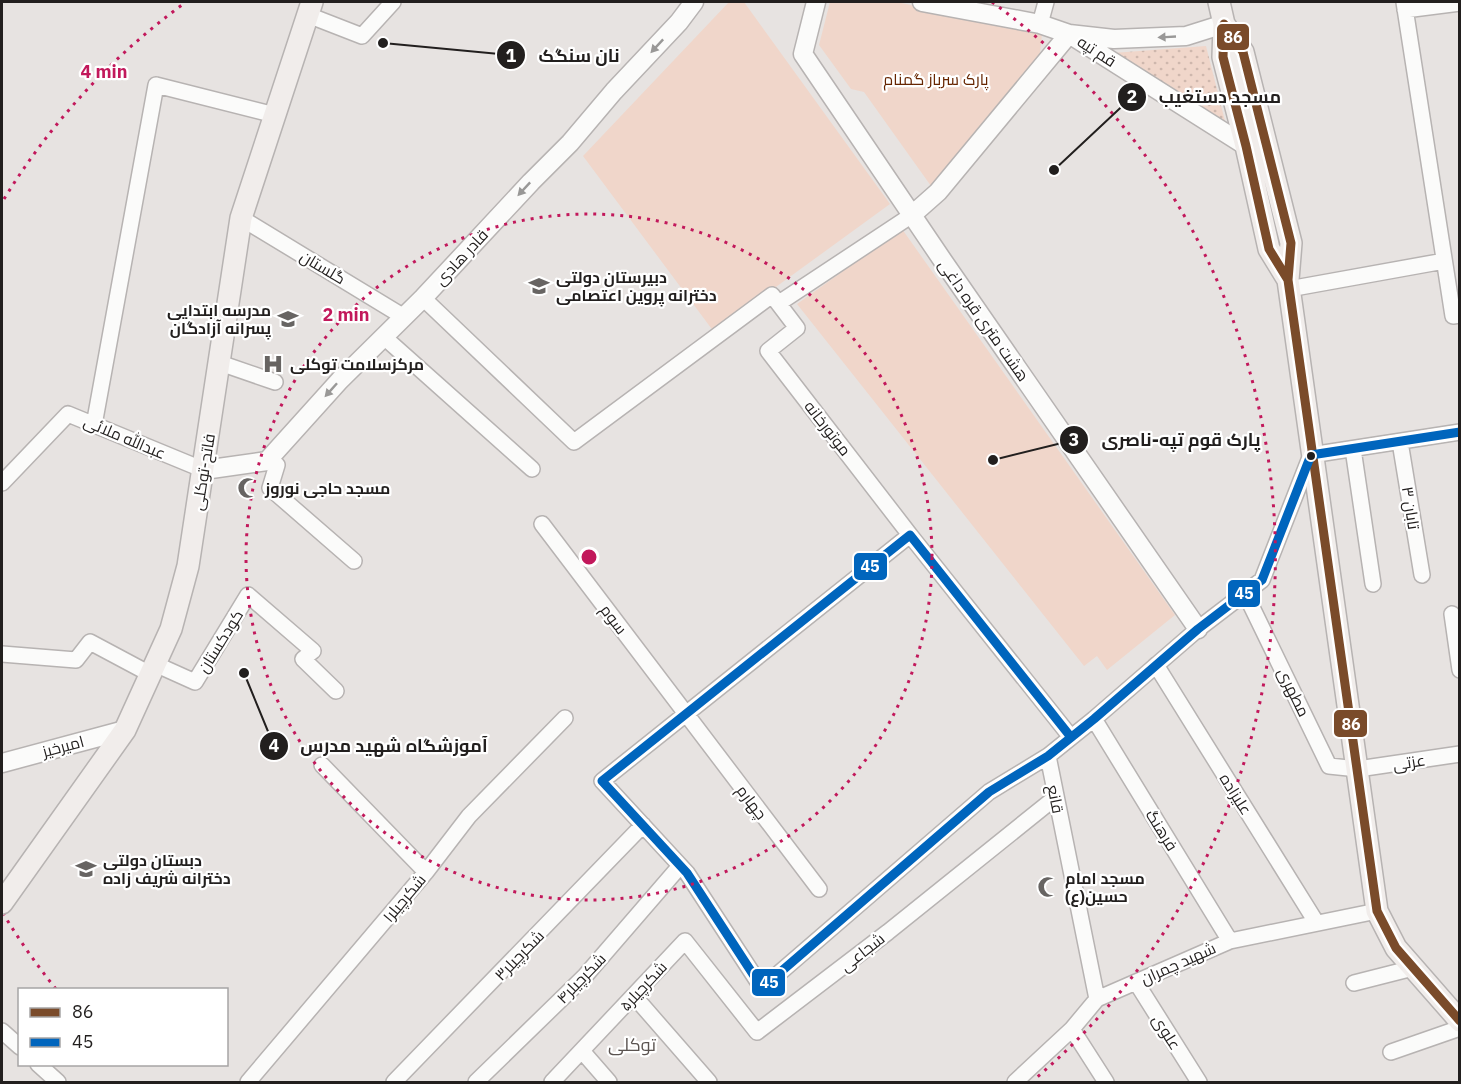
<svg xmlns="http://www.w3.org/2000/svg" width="1461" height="1084" font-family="'IBM Plex Sans',Cairo,sans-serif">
	<defs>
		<pattern id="grass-dots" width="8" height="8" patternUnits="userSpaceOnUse" patternTransform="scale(1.5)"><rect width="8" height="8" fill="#f0d6ca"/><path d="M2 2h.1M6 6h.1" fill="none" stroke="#ceb7ad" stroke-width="1.8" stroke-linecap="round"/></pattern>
	</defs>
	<rect width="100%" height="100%" fill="#e7e3e1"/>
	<!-- grass -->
	<path fill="url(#grass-dots)" d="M1206 46 1225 121 1113 53Z"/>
	<!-- park -->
	<path fill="#f0d6ca" d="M729 2H744L890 204 714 332 583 156Z
		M830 2H897L1042 34 1039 62 931 186 864 92 851 89 819 45Z
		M902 229 1175 615 1107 670 1097 656 1084 666 797 304Z"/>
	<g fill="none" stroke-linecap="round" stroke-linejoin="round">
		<!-- minor casing -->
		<g stroke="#b7b3b2" stroke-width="18">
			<path id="minor" d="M1404 2 1453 316 1460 315
				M1405 10 1460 3
				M308 15 362 36 393 2
				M1040 24 1046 2
				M241 218 404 317
				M1289 289 1444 261
				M423 298 574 442 772 295 797 328 768 351 910 535
				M779 303 912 215
				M384 337 532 469
				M220 363 275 382
				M94 425 156 85 275 115
				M1400 442 1422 575
				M1353 449 1373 584
				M267 461 277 465 270 488 354 561
				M2 483 68 414 204 470
				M542 524 819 889
				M1245 593 1329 766 1358 769 1460 754
				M1452 614 1460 670
				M2 654 76 660 90 642 150 674
				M155 664 195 682 248 595 313 651 303 659 336 691
				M1156 665 1316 922
				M1094 719 1230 941
				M1070 736 910 535 602 781 687 873 762 988 989 792 1048 756 1094 719 1198 629 1262 580 1311 455 1460 432
				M1048 756 1097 999
				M322 765 426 872
				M1136 982 1199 1082
				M1354 983 1413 968
				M634 996 709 1082
				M1072 1029 1106 1082
				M2 1031 20 1047
				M582 1051 609 1082
				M1391 1052 1460 1028
				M38 1064 58 1082
				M248 1082 426 872 469 816 565 718
				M394 1082 643 825
				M476 1082 585 976 680 866
				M552 1082 685 941 757 1032 888 932 1056 797
				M1015 1082 1072 1029 1097 999 1230 941 1377 911"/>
		</g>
		<!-- tertiary casing -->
		<g stroke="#b7b3b2" stroke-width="21">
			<path id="tertiary" d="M816 2 803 54 943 261 1198 629
				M1224 24 1186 36 1114 39 1069 34 1246 146
				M912 215 938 192 1069 34 1040 24 922 2
				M204 470 267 461 340 380 423 298 531 182 570 143 614 91 679 22 694 2
				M2 763 125 730"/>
		</g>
		<!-- secondary casing -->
		<g stroke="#b7b3b2" stroke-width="24">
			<path id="secondary" d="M1219 2 1224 24
				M1288 280 1269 249 1246 146 1223 57 1224 24 1243 52 1291 243 1288 280 1377 911 1396 948 1460 1021
				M2 903 125 730 171 629 188 566 241 218 312 2"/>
		</g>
		<!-- minor -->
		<use href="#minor" stroke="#fbfbfa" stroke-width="15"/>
		<!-- tertiary -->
		<use href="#tertiary" stroke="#fbfbfa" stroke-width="18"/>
		<!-- secondary -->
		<use href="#secondary" stroke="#f1edeb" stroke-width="21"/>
		<!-- bus-1 casing -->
		<g stroke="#fff" stroke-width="14">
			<path id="bus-1" d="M1288 280 1269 249 1246 146 1223 57 1224 24 1243 52 1291 243 1288 280 1377 911 1396 948 1460 1021"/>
		</g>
		<!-- bus-2 casing -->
		<g stroke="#fff" stroke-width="14">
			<path id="bus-2" d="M1070 736 910 535 602 781 687 873 762 988 989 792 1048 756 1094 719 1198 629 1262 580 1311 455 1460 432"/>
		</g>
		<!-- bus-1 -->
		<use href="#bus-1" stroke="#7a4b2a" stroke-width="9"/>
		<!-- bus-2 -->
		<use href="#bus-2" stroke="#0065bd" stroke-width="9"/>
	</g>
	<!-- one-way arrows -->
	<defs><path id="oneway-solid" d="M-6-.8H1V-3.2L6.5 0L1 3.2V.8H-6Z" transform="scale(1.5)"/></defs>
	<g fill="#999897">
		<use href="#oneway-solid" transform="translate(1167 37) rotate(177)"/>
		<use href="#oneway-solid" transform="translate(657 46) rotate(133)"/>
		<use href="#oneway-solid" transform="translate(524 189) rotate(133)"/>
		<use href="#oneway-solid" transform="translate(331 390) rotate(132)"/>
	</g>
	<!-- distance rings -->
	<g fill="none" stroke="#c2185b" stroke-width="3" stroke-dasharray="3 6">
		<circle cx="589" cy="557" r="343"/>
		<path d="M56 989A686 686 0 0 1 4 915M4 199A686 686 0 0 1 186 2M992 2A686 686 0 0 1 1035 1079"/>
	</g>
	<!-- icons -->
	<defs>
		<g id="school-bare" transform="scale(1.62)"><path d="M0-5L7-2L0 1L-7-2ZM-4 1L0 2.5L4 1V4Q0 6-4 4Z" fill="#676462" stroke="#fff" stroke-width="2.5" paint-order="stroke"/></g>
		<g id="hospital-bare" transform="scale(1.62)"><path d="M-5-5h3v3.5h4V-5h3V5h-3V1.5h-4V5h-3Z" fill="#676462" stroke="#fff" stroke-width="2.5" paint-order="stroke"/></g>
		<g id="mosque-bare" transform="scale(1.62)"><path d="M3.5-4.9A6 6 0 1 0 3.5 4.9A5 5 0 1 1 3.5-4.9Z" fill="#676462" stroke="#fff" stroke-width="2.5" paint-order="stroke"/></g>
	</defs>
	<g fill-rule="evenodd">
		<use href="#school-bare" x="539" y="286"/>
		<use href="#school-bare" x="288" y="319"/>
		<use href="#hospital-bare" x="273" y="364"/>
		<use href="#mosque-bare" x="248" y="488"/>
		<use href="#school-bare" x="86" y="869"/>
		<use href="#mosque-bare" x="1048" y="887"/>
	</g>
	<!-- markers -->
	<circle fill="#221f1e" stroke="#fff" stroke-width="2" cx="1311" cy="456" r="5"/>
	<g text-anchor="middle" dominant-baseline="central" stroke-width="4.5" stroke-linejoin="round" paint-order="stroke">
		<!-- street labels -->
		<g font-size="16" fill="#221f1e" stroke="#fff">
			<text transform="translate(1097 51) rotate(33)">قم تپه</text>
			<text transform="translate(461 257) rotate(-47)">قادر هادی</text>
			<text transform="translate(323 267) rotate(31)">گلستان</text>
			<text transform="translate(984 320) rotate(55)">هشت متری قره داغی</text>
			<text transform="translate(828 428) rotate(52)">موتورخانه</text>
			<text transform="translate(125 437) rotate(23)">عبدالله ملائی</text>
			<text transform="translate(203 472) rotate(-81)">فاتح-توکلی</text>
			<text transform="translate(1411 508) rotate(81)">تابان ۳</text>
			<text transform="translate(614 619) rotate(53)">سوم</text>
			<text transform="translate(220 641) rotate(-58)">کودکستان</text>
			<text transform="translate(1294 692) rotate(64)">مطهری</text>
			<text transform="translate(63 746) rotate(-15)">امیرخیز</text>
			<text transform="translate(1409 762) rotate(-9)">عزتی</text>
			<text transform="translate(1236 794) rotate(58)">علیزاده</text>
			<text transform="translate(1056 799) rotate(79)">قانع</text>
			<text transform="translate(752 802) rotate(53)">چهارم</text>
			<text transform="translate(1162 830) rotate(58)">فرهنگ</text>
			<text transform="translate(404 898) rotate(-50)">شکرچیلر۱</text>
			<text transform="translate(862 952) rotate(-38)">شجاعی</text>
			<text transform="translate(519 955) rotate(-46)">شکرچیلر۳</text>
			<text transform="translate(1178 963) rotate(-24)">شهید چمران</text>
			<text transform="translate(581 978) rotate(-46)">شکرچیلر۴</text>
			<text transform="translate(643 986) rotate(-47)">شکرچیلر۵</text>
			<text transform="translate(1167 1032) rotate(58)">علوی</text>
		</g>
		<!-- park labels -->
		<g font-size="16" fill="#662500" stroke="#fff">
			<text x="936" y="79">پارک سرباز گمنام</text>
		</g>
		<!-- poi labels -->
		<g font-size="16" font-weight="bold" fill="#221f1e" stroke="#fff" text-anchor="start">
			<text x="556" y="277">دبیرستان دولتی<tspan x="556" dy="18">دخترانه پروین اعتصامی</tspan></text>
			<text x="271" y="310" text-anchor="end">مدرسه ابتدایی<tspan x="271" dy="18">پسرانه آزادگان</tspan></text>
			<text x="290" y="364">مرکزسلامت توکلی</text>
			<text x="265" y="488">مسجد حاجی نوروز</text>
			<text x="103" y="860">دبستان دولتی<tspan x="103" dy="18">دخترانه شریف زاده</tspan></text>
			<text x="1065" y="878">مسجد امام<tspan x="1065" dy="18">حسین(ع)</tspan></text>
		</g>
		<!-- neighbourhood labels -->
		<g font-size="18" fill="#5a5350" stroke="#fff">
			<text x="632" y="1044">توکلی</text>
		</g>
	</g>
	<circle cx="589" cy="557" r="9" fill="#c2185b" stroke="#fff" stroke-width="3"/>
	<g font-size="18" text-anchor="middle" font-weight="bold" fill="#c2185b" stroke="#fff" stroke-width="4.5" stroke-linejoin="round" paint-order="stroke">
		<text x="104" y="78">4 min</text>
		<text x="346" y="321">2 min</text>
	</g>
	<!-- callouts -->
	<path fill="none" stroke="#221f1e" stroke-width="2" d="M383 43L511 55M1054 170L1132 97M993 460L1074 440M244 673L274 746"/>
	<g fill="#221f1e" stroke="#fff" stroke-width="2">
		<circle cx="383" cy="43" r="6"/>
		<circle cx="1054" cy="170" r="6"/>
		<circle cx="993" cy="460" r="6"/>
		<circle cx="244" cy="673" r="6"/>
		<circle cx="511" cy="55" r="15"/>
		<circle cx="1132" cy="97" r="15"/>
		<circle cx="1074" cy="440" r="15"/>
		<circle cx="274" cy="746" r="15"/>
	</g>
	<g font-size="18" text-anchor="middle" font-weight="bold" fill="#fff">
		<text x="511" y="62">1</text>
		<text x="1132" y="103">2</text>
		<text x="1074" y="446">3</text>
		<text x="274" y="752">4</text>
	</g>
	<g font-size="18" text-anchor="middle" font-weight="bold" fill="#221f1e" stroke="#fff" stroke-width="4.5" stroke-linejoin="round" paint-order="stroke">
		<text x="579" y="62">نان سنگک</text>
		<text x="1220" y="103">مسجد دستغیب</text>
		<text x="1181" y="446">پارک قوم تپه-ناصری</text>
		<text x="394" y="752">آموزشگاه شهید مدرس</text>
	</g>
	<g stroke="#fff" stroke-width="2">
		<rect x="1216" y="23" width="34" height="28" rx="6" fill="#7a4b2a"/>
		<rect x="853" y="552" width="35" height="29" rx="6" fill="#0065bd"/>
		<rect x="1227" y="579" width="34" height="29" rx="6" fill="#0065bd"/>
		<rect x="1333" y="709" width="35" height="29" rx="6" fill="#7a4b2a"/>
		<rect x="751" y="968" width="35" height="29" rx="6" fill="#0065bd"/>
	</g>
	<g font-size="16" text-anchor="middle" font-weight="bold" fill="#fff">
		<text x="1233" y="43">86</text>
		<text x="870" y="572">45</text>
		<text x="1244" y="599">45</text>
		<text x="1351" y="730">86</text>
		<text x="769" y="988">45</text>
	</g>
	<!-- border -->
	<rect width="1461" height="1084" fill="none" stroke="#221f1e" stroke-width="6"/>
	<!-- legend -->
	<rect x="18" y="988" width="210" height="78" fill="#ffffff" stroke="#a7a5a5" stroke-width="1.5"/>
	<rect x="30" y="1008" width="30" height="9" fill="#7a4b2a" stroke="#a7a5a5" stroke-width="1.5"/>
	<text x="72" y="1018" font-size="18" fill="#221f1e">86</text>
	<rect x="30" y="1038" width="30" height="9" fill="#0065bd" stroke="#a7a5a5" stroke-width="1.5"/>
	<text x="72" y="1048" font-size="18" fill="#221f1e">45</text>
</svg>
